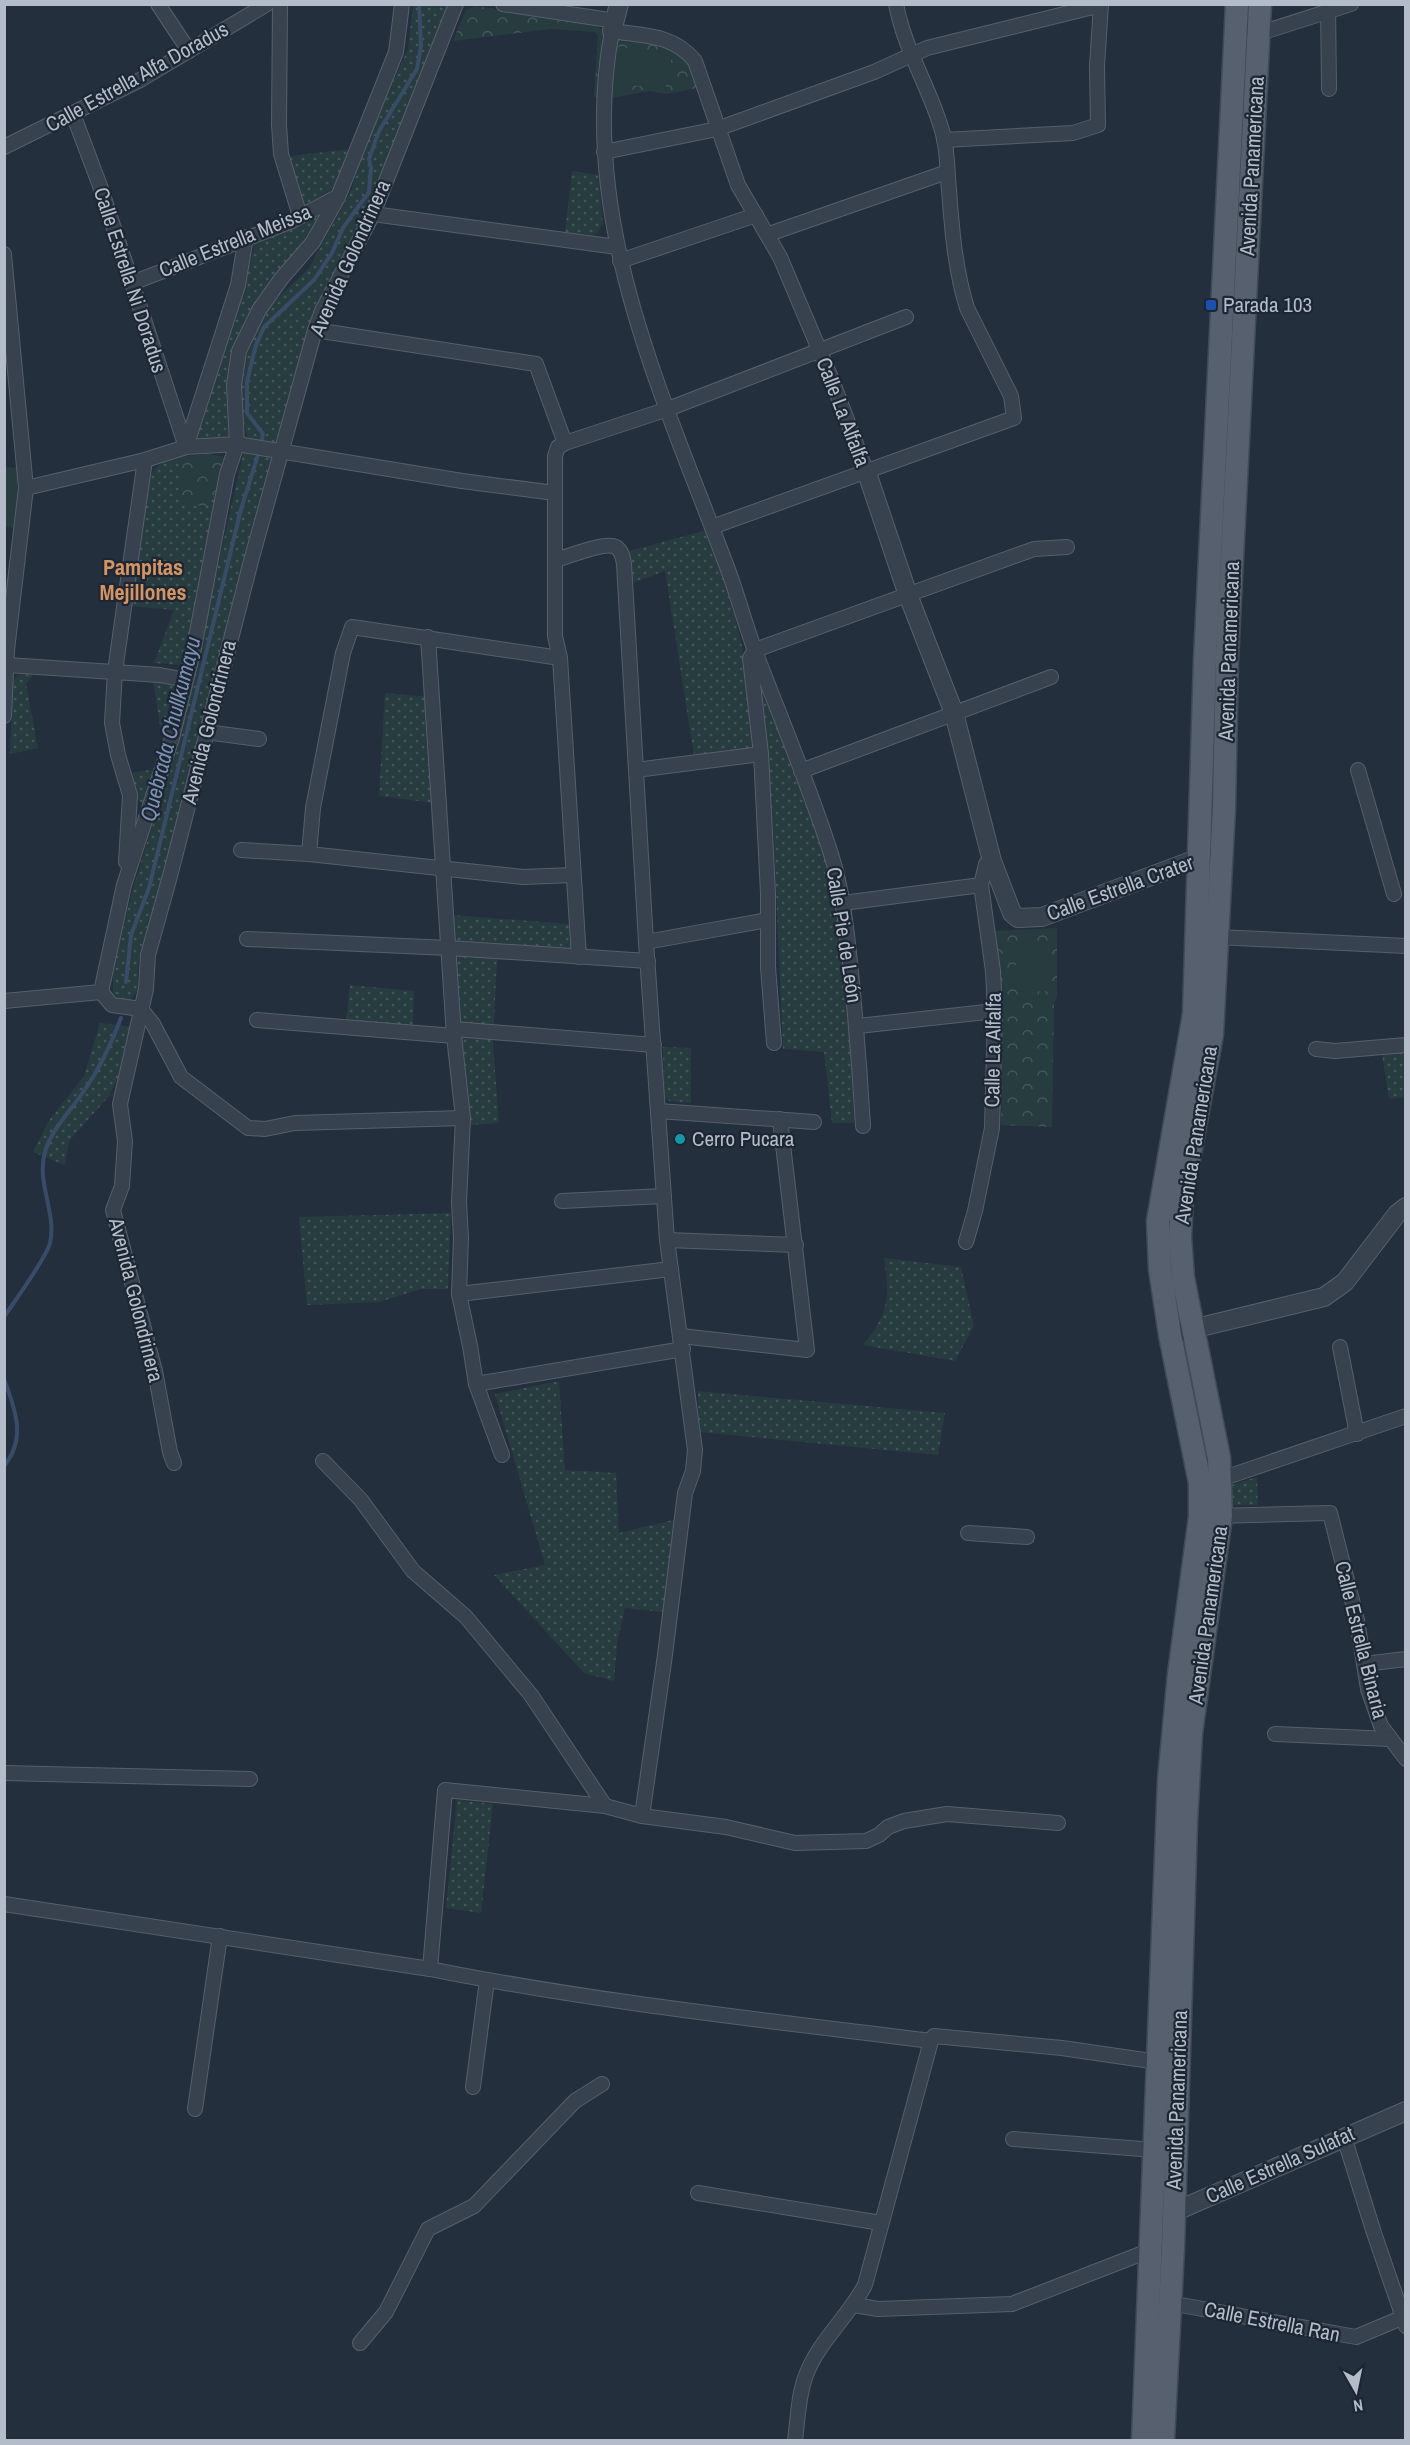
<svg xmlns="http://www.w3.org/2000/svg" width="1410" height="2445" font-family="'Archivo Narrow',sans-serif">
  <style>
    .grass { fill: url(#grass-dots) }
    .forest { fill: url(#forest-crowns) }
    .pitch { fill: #263c3f }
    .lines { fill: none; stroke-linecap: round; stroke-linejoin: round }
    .stream { stroke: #394c67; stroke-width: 4 }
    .minor-casing { stroke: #565f6c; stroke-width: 16 }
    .tertiary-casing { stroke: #565f6c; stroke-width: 20 }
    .primary-casing { stroke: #414a57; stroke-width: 25 }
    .minor { stroke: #38414e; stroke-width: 14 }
    .tertiary { stroke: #38414e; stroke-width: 18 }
    .primary { stroke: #56606e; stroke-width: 22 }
    .transit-dot { fill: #1a4fb4; stroke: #1d2633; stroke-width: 2 }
    .culture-dot { fill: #0f9aa8; stroke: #1d2633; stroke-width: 2 }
    .labels { text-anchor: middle; stroke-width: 4.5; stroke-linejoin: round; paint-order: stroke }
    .street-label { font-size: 21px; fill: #b4bcc9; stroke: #1d2633 }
    .poi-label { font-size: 21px; fill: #b4bcc9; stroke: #1d2633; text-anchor: start }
    .neighbourhood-label { font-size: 22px; font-weight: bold; fill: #d59563; stroke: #1d2633 }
    .water-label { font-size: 22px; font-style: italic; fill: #7c92b1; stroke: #1d2633 }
  </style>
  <defs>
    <pattern id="grass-dots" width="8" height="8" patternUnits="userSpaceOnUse" patternTransform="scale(1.5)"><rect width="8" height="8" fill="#263c3f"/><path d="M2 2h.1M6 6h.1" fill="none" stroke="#435659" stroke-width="1.8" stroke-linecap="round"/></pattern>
    <pattern id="forest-crowns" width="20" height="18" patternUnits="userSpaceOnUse" patternTransform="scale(1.5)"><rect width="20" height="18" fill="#263c3f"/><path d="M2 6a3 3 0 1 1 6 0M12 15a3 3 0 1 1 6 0" fill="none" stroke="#435659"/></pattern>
  </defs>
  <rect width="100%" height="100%" fill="#242f3e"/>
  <g class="grass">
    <path d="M413 5H449L366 215 316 310 158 902 138 962V990L130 1001 121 1000 113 993V969L132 892 180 735 247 436 240 408 243 364 257 330 271 305 309 268 352 189 363 148 408 49Z"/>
    <path d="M350 149C336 183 338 192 303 210L290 156Z"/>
    <path d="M572 171 598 175 603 224 595 235 565 232Z"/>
    <path d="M322 212 304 245 269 283 253 306 235 347 229 439H195L238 311 256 239Z"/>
    <path d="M209 454 224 457 214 522 185 663 181 665 154 663 174 610 130 606 149 477C163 454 184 457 209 454Z"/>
    <path d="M707 530 733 610 742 646 753 746 748 749 694 755 665 571 632 583 629 551Z"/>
    <path d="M756 666 790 755 826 862 836 916 851 1037 854 1123H832L824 1052 783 1049 774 842Z"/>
    <path d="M24 674 33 675 26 684 38 748 10 754 13 682 17 675Z"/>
    <path d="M153 680 178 685 161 732Z"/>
    <path d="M385 693 429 697 434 803 379 796Z"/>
    <path d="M156 769 146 799 142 803 137 799 131 773Z"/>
    <path d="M452 915 569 924 572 950 453 941Z"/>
    <path d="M454 954 497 958 493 1043 499 1123 470 1125Z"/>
    <path d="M350 985 414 991 413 1026 346 1020Z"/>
    <path d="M100 1023 129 1026 126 1062 109 1096 69 1141 65 1165 33 1152 50 1119 84 1076Z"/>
    <path d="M663 1047 691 1048V1103L670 1101 664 1098Z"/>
    <path d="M1405 1052V1097L1389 1099 1382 1054Z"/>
    <path d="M451 1213 448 1289H421L379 1302 307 1305 299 1217Z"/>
    <path d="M884 1258 961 1267 974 1326 955 1361 863 1345C889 1313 890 1298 884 1258Z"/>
    <path d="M559 1381 565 1470 616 1473 619 1533 677 1519 663 1612 625 1608 617 1644 614 1681 584 1673 494 1575 545 1565 495 1394Z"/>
    <path d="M698 1391 945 1413 938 1455 699 1432Z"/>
    <path d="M1257 1477 1258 1505H1230L1231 1485Z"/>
    <path d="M457 1800 493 1804 481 1913 446 1908Z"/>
  </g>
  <g class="forest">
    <path d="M475 6 591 23 601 29 603 36 600 98 594 97 598 35 595 32 551 29 453 41 466 10Z"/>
    <path d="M620 38 674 47 687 57 698 88 667 94 650 91 611 98 610 72 615 42Z"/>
    <path d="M209 454 224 457 218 492 207 506 179 505 181 458Z"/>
    <path d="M1057 928V996L1054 1003 1052 1127 1001 1125 1003 996 994 931Z"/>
  </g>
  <g class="pitch">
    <path d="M618 47 672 55 665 90 613 82Z"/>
    <path d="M5 467 18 468 16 528 5 527Z"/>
    <path d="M1050 943 1052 991 1017 992 1015 944Z"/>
  </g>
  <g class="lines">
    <g class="stream">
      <path d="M261 444 263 434 247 413V382L255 348 264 327 314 280 332 253 343 228 369 192 371 168 369 159 379 131 417 69 421 46 419 4"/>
      <path d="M126 982 131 935 149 888 241 509 259 452"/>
      <path d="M4 1317C14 1302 47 1257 50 1243 57 1213 36 1183 45 1152 52 1128 70 1112 84 1091 100 1068 111 1045 121 1018"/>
      <path d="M4 1379C15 1409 27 1438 4 1466"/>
    </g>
    <g class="minor-casing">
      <g id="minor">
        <path d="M158 4 189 51"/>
        <path d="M280 4 279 125 281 154 300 216"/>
        <path d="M503 4 616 21"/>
        <path d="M1328 4 1329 89"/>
        <path d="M1252 30H1270L1351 4"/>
        <path d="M73 114 100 186 186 447"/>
        <path d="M944 140 1073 133 1098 125 1097 66 1101 4"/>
        <path d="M4 147 140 80 267 4"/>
        <path d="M604 152 717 129 874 72 927 48 1101 5"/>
        <path d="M373 214 617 247"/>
        <path d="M769 234 947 172"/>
        <path d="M4 254 26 488 7 650 4 716"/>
        <path d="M620 261 756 215"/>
        <path d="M132 283 292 221 337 197"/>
        <path d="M315 330 536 364 565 443"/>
        <path d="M186 447 238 285 246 237"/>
        <path d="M26 488 145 460 186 447 237 444 462 481 555 493"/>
        <path d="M712 527 1014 418 1011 396 967 308C955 269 952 230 949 190 947 172 948 152 943 134 931 89 905 52 896 4"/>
        <path d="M555 560C568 557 605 541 616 547 622 551 623 558 624 564L646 942 667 1240 695 1450 693 1471 685 1493 665 1655 642 1816"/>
        <path d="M428 637 454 1036 463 1118 459 1202 461 1238 459 1294 470 1346 476 1384 502 1455"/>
        <path d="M7 665 160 675 186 680"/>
        <path d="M206 732 259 739"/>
        <path d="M636 770 761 754"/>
        <path d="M1358 770 1394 894"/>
        <path d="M801 771 1051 677"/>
        <path d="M241 850 309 854 523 877 573 875"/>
        <path d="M309 854 313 808 343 653 352 627 560 658"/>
        <path d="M126 862 130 795 118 755 112 723 115 671 145 460"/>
        <path d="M843 903 981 885"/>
        <path d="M1217 937 1406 946"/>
        <path d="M247 939 449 948 648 961"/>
        <path d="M646 942 768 920"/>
        <path d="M579 957 560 658 555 636V456L558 447 565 443 668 409 906 317"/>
        <path d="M101 992 124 885 172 738 194 648 227 474 237 444 234 385 239 351 259 310 281 279 313 242 338 197 396 52 402 4"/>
        <path d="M101 992 112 1005 141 1009 153 1024 181 1077 248 1128 265 1129 295 1123 463 1118"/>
        <path d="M4 1001 101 992"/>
        <path d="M257 1020 454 1036"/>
        <path d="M858 1026 995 1011"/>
        <path d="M454 1029 654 1045"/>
        <path d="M774 1043 768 967V893L761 754 750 658 755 650 1034 549 1067 547"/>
        <path d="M1316 1049 1335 1051 1406 1045"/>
        <path d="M658 1111 814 1122"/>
        <path d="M863 1126C860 1074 856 1023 851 972 847 933 843 892 831 854 809 785 781 719 755 651 744 621 736 589 724 559 661 391 577 215 612 31 644 36 673 34 695 61L738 185 780 257 832 380 867 473"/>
        <path d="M562 1201 664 1196"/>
        <path d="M667 1240 796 1245"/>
        <path d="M966 1242 975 1211 992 1128 995 1011 993 971 981 885 986 864 992 861"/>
        <path d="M459 1294 671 1269"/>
        <path d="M681 1336 807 1350 780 1119"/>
        <path d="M1340 1347 1357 1434"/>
        <path d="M476 1384 683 1349"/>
        <path d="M323 1461 361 1500 413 1571 466 1617 531 1695 605 1806 642 1816 726 1827 795 1843 866 1841 879 1835 888 1827 904 1821 947 1814 1058 1823"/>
        <path d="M174 1463 170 1452 155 1371 113 1210 122 1186 125 1141 120 1104 146 989 148 955 170 876 251 561 315 330 322 311 373 214 456 4"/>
        <path d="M1215 1481 1406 1416"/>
        <path d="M1214 1516 1330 1513 1357 1620 1368 1689 1381 1726 1406 1759"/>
        <path d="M968 1533 1027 1537"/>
        <path d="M1364 1664 1406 1659"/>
        <path d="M1275 1734 1390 1739"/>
        <path d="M4 1773 250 1779"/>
        <path d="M4 1904 430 1969C595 2002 764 2020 931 2041L865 2285C848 2317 819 2341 806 2375 798 2396 798 2419 795 2440"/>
        <path d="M430 1969 445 1790 605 1806"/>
        <path d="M934 2036 1062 2048 1158 2062"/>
        <path d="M473 2087 487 1980"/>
        <path d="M195 2109 220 1936"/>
        <path d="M1344 2137 1374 2233 1406 2326"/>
        <path d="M1013 2139 1155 2150"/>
        <path d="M698 2193 881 2223"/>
        <path d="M1170 2303 1356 2337 1406 2316"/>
        <path d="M854 2305 878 2309 1012 2304 1156 2248"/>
        <path d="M360 2343 386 2312 428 2229 474 2206 575 2101 602 2084"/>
      </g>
    </g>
    <g class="tertiary-casing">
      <g id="tertiary">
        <path d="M612 31 619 4"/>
        <path d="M867 473 908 595 954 713 992 861 1012 913 1018 918 1042 917 1199 858H1211"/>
        <path d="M1180 1332 1324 1297 1345 1282 1397 1214 1406 1207"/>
        <path d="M1164 2212H1174L1406 2111"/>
      </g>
    </g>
    <g class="primary-casing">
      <g id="primary">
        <path d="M1143 2440 1169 1780 1179 1674 1200 1517V1483L1170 1335 1160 1269 1158 1221 1194 1014 1205 660 1237 4"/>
        <path d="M1163 2440 1173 2248 1186 1821 1191 1733 1221 1516 1219 1458 1183 1278 1180 1237 1182 1197 1212 1034 1224 808 1227 657 1260 4"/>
      </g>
    </g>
    <use href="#minor" class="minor"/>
    <use href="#tertiary" class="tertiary"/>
    <use href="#primary" class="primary"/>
  </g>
  <rect class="transit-dot" x="1205" y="299" width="12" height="12" rx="3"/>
  <circle class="culture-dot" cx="680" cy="1139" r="6"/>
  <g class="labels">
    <g class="street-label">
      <text transform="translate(137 77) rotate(-29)" y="7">Calle Estrella Alfa Doradus</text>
      <text transform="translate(1252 166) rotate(-87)" y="7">Avenida Panamericana</text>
      <text transform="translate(235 241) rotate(-22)" y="7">Calle Estrella Meissa</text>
      <text transform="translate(350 258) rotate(-66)" y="7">Avenida Golondrinera</text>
      <text transform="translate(130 280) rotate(72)" y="7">Calle Estrella Ni Doradus</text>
      <text transform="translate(843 412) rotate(69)" y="7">Calle La Alfalfa</text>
      <text transform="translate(1229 651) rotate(-88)" y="7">Avenida Panamericana</text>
      <text transform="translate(209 722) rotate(-76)" y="7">Avenida Golondrinera</text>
      <text transform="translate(1120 888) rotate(-20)" y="7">Calle Estrella Crater</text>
      <text transform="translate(844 935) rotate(81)" y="7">Calle Pie de León</text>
      <text transform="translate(993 1050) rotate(-89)" y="7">Calle La Alfalfa</text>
      <text transform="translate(1196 1135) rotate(-81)" y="7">Avenida Panamericana</text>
      <text transform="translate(136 1300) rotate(76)" y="7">Avenida Golondrinera</text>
      <text transform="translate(1208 1615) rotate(-82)" y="7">Avenida Panamericana</text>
      <text transform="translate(1361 1640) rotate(76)" y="7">Calle Estrella Binaria</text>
      <text transform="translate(1177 2100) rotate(-88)" y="7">Avenida Panamericana</text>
      <text transform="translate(1280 2165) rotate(-24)" y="7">Calle Estrella Sulafat</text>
      <text transform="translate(1272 2322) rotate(11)" y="7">Calle Estrella Ran</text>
    </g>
    <g class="poi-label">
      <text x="1223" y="312">Parada 103</text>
      <text x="692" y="1146">Cerro Pucara</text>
    </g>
    <g class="neighbourhood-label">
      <text x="143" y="575">Pampitas<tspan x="143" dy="25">Mejillones</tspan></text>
    </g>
    <g class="water-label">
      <text transform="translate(170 729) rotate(-76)" y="8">Quebrada Chullkumayu</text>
    </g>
  </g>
  <rect width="1410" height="2445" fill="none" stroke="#b4bcc9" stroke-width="12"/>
  <g transform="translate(1356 2391) rotate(171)" stroke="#1d2633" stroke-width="4.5" paint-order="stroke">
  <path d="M0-4.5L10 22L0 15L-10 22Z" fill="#b4bcc9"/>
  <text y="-9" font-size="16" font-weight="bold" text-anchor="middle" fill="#b4bcc9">N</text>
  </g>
</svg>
